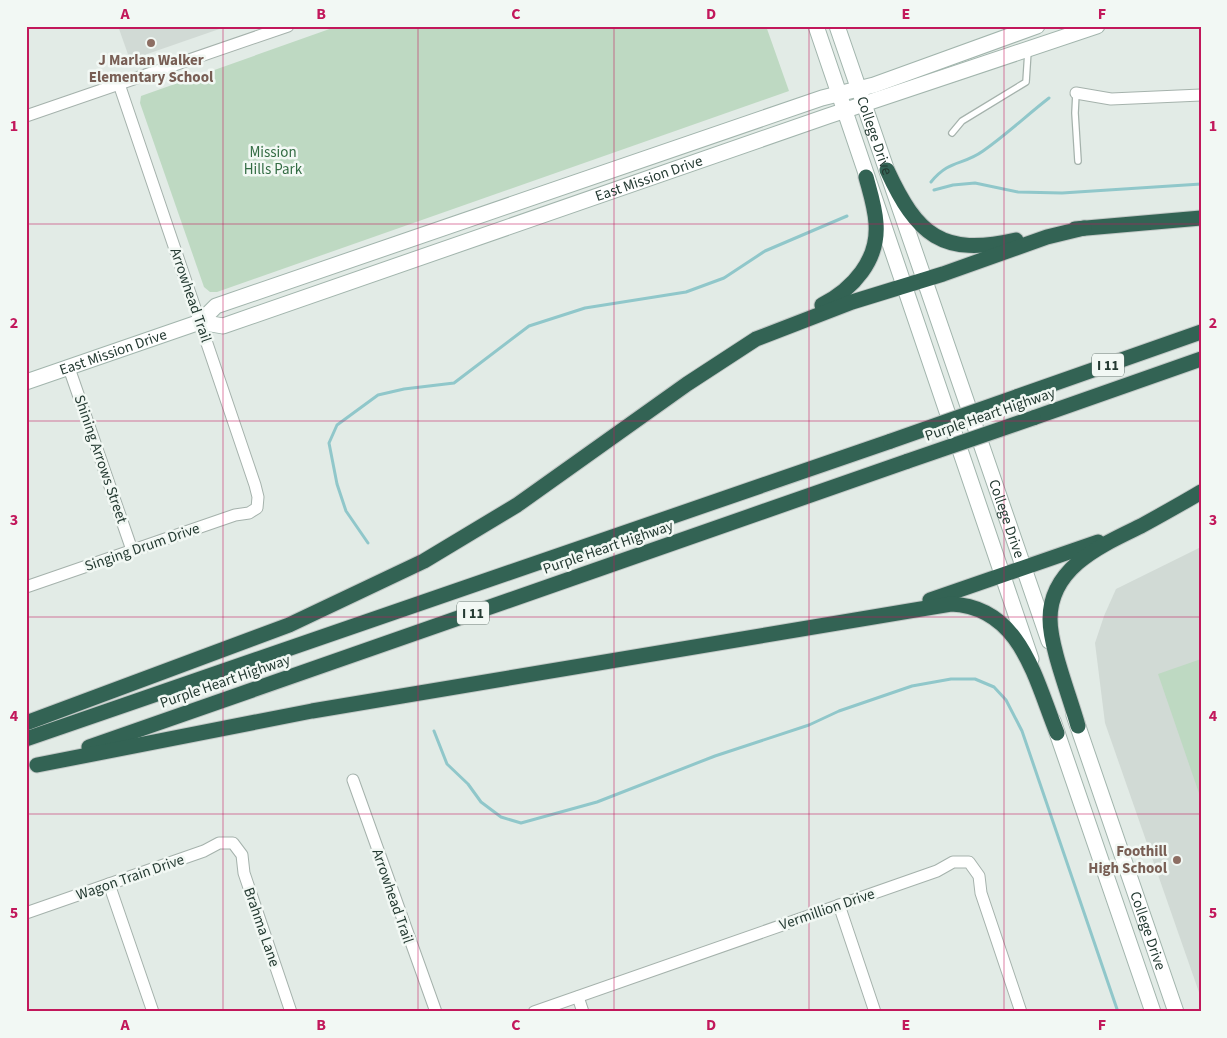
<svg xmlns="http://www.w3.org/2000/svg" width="1227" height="1038" font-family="'Source Sans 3',sans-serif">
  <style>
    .built { fill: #d1dad5 }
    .green { fill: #bed9c2 }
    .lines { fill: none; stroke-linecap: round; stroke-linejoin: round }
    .stream { stroke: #90c7ca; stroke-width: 3 }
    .lane-casing { stroke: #a5b2ac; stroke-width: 8 }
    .street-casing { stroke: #a5b2ac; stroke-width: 13 }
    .secondary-casing { stroke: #a2b5ad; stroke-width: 17 }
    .highway-casing { stroke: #c2c8c6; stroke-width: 17 }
    .lane { stroke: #fff; stroke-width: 5.5 }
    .street { stroke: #fff; stroke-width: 11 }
    .secondary { stroke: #fff; stroke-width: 15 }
    .highway { stroke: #336354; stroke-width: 15 }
    .highway-bridge-casing { stroke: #c2c8c6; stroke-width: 17; stroke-linecap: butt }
    .highway-bridge { stroke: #336354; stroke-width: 15 }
    .grid { fill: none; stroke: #c2185b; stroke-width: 1; stroke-opacity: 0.55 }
    .education-dot { fill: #8d6e63; stroke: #f2f8f4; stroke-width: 2 }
    .labels { text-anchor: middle; stroke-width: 5; stroke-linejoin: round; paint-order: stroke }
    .shield { fill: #f2f8f4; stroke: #62736c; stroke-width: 1 }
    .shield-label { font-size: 14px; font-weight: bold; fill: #243a32 }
    .education-label { font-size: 15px; font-weight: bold; fill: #785e54; stroke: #f2f8f4 }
    .street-label { font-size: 15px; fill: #243a32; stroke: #f2f8f4 }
    .park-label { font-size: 15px; fill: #336c43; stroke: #f2f8f4 }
    .neatline { fill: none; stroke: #c2185b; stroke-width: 2 }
    .grid-label { font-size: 16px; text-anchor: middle; font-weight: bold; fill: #c2185b }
  </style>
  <rect width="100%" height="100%" fill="#e2ebe6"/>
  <g class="built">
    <path d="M118 26H228L130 60Z"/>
    <path d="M1201 547V998L1105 723 1095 643 1104 616 1116 589Z"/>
  </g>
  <g class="green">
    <path d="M338 26H766L789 91 217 292H210L204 287 140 103 141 96Z"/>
    <path d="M1201 659V799L1158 674Z"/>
  </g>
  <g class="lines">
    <g class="stream">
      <path d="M931 182C950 159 962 166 983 151 1006 135 1027 115 1049 98"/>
      <path d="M934 190 953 185 975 183 1018 192 1062 193 1201 184"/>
      <path d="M368 543 346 511 337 484 329 443 337 425 378 395 404 389 454 383 529 326 585 308 686 292 724 278 765 251 847 216"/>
      <path d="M434 731 447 764 468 784 481 802 501 817 521 823 597 802 715 756 809 725 839 711 912 686 951 679H975L994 687 1006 700 1022 731 1118 1012"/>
    </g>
    <g class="lane-casing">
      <g id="lane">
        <path d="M1076 93 1075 113 1078 161"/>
        <path d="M952 133 962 121 1026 82 1028 51"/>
      </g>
    </g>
    <g class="street-casing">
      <g id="street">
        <path d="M1076 93 1111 99 1201 95"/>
        <path d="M26 116 288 26"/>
        <path d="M69 368 132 550"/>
        <path d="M26 587 235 515 249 513 257 508 258 497 255 485 119 84"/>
        <path d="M353 780 436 1012"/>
        <path d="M109 884 153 1012"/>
        <path d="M839 905 875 1012"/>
        <path d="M26 913 204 851 219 843H233L242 855 244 873 291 1012"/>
        <path d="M578 997 583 1012"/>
        <path d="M534 1012 937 871 953 862H969L979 876 981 893 1021 1012"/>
      </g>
    </g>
    <g class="secondary-casing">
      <g id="secondary">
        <path d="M816 26 1031 659"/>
        <path id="s1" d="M837 26 1049 641"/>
        <path id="s2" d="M200 322 223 326 828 116 1097 26"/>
        <path id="s3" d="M26 382 200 322 216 306 822 98 874 85 1037 26"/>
        <path id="s4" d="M1074 715 1176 1012"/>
        <path d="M1053 721 1153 1012"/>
      </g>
    </g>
    <g class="highway-casing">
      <g id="highway">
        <path d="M887 170C917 235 942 257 1016 240"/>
        <path d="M1075 229 1201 218"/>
        <path d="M822 305C853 289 879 260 876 223 875 207 870 192 866 177"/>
        <path d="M1016 397 1201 332"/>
        <path d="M1033 418 1201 359"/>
        <path d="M930 600 1098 542"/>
        <path d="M26 723 289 625 424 561 517 505 687 384 756 339 852 302 943 274 1047 237 1084 228"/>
        <path d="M1078 726C1070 697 1050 647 1050 619 1050 567 1102 545 1141 526 1161 515 1181 504 1201 492"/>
        <path d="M26 739 891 441"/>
        <path d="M89 747 908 461"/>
        <path d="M37 765 312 711 951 604C1021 607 1035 679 1057 733"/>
      </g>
    </g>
    <use href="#lane" class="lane"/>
    <use href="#street" class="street"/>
    <use href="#secondary" class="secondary"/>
    <use href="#highway" class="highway"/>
    <g class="highway-bridge-casing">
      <g id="highway-bridge">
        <path d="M891 441 1016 397"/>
        <path d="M908 461 1033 418"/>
      </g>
    </g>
    <use href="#highway-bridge" class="highway-bridge"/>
  </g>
  <path class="grid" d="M223 26V1012M418 26V1012M614 26V1012M809 26V1012M1004 26V1012M26 224H1201M26 421H1201M26 617H1201M26 814H1201"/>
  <g class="education-dot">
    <circle cx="151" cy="43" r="5"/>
    <circle cx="1177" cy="860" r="5"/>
  </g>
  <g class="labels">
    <g class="shield">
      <rect x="1092" y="353.5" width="32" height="23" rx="4"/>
      <rect x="457" y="601.5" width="32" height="23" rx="4"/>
    </g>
    <g class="shield-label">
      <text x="1108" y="370">I 11</text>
      <text x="473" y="618">I 11</text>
    </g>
    <g class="education-label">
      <text x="151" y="65">J Marlan Walker<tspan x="151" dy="17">Elementary School</tspan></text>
      <text x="1167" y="856" text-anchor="end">Foothill<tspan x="1167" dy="17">High School</tspan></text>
    </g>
    <g class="street-label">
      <text dy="5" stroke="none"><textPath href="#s1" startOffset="116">College Drive</textPath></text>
      <text dy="5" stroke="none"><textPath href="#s2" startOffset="474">East Mission Drive</textPath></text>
      <text transform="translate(191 295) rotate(71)" y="5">Arrowhead Trail</text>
      <text dy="5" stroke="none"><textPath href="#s3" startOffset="92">East Mission Drive</textPath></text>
      <text transform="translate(990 414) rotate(-19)" y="5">Purple Heart Highway</text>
      <text transform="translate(101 459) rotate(71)" y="5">Shining Arrows Street</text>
      <text dy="5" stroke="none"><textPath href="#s1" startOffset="521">College Drive</textPath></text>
      <text transform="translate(142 547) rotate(-19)" y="5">Singing Drum Drive</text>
      <text transform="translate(608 547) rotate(-19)" y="5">Purple Heart Highway</text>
      <text transform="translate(225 681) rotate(-19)" y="5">Purple Heart Highway</text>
      <text transform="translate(130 877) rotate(-19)" y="5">Wagon Train Drive</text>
      <text transform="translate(393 896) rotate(71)" y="5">Arrowhead Trail</text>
      <text transform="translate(827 909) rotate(-19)" y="5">Vermillion Drive</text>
      <text transform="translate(262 927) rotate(71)" y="5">Brahma Lane</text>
      <text dy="5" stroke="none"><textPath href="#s4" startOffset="228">College Drive</textPath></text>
    </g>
    <g class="park-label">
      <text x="273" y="157">Mission<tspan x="273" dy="17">Hills Park</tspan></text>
    </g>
  </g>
  <rect width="1227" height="1038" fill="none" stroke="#f2f8f4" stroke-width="55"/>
  <rect x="28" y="28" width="1172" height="982" class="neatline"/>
  <g class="grid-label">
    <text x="125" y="19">A</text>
    <text x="321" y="19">B</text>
    <text x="516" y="19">C</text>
    <text x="711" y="19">D</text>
    <text x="906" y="19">E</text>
    <text x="1102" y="19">F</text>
    <text x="14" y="131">1</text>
    <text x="1213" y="131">1</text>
    <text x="14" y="328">2</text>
    <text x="1213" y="328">2</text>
    <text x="14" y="525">3</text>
    <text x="1213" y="525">3</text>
    <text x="14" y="721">4</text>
    <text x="1213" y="721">4</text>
    <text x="14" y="918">5</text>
    <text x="1213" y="918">5</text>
    <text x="125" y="1030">A</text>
    <text x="321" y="1030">B</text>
    <text x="516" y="1030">C</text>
    <text x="711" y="1030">D</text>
    <text x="906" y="1030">E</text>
    <text x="1102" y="1030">F</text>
  </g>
</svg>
